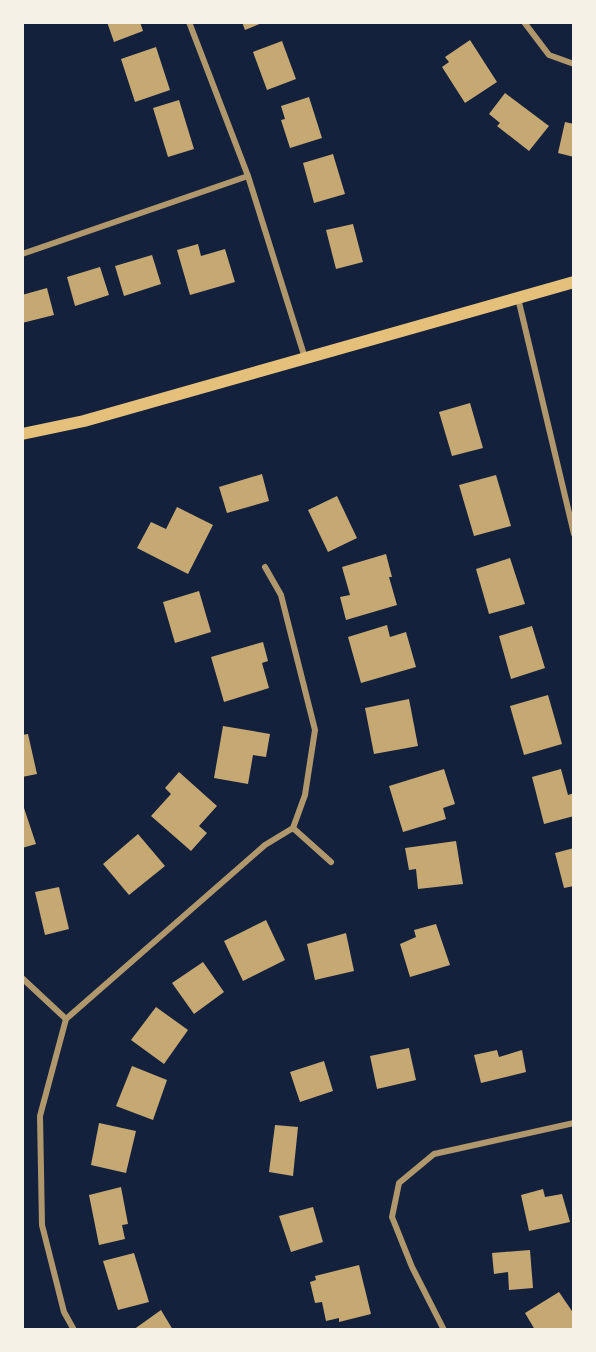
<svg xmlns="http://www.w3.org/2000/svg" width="596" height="1352" font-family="Helvetica,sans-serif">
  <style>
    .building { fill: #c6a872 }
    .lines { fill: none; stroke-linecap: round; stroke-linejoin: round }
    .minor { stroke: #b1986c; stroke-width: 6 }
    .secondary { stroke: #e5c07b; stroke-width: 12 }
  </style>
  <rect width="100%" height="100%" fill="#14213d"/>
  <g class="building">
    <path d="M107 22H140L143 31 114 42Z"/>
    <path d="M242 22H262V23L245 30Z"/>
    <path d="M470 40 497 82 465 103 442 67 449 62 445 57Z"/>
    <path d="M282 41 296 79 267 90 253 52Z"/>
    <path d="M156 47 170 90 135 102 121 59Z"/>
    <path d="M505 93 549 126 529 151 497 126 500 123 489 114Z"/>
    <path d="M309 97 322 138 290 148 281 120 285 119 281 106Z"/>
    <path d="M179 100 194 149 168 157 153 108Z"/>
    <path d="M565 122 574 124V157L558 153Z"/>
    <path d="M333 154 345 194 314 203 303 163Z"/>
    <path d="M353 224 363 262 336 269 326 230Z"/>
    <path d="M198 244 201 256 225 249 235 282 190 295 177 250Z"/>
    <path d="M152 255 161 284 124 296 115 266Z"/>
    <path d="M100 267 109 295 75 306 67 277Z"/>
    <path d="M47 288 54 315 22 323V295Z"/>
    <path d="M470 403 483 448 452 456 439 412Z"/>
    <path d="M262 474 269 501 227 513 219 487Z"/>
    <path d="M496 475 511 526 474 536 459 485Z"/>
    <path d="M337 496 357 538 328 552 308 510Z"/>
    <path d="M177 507 213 525 188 574 137 548 151 522 166 529Z"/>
    <path d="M386 554 392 577H389L397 605 346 620 340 597 350 595 342 567Z"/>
    <path d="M510 558 525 604 489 614 476 569Z"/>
    <path d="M199 591 211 632 175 643 163 602Z"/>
    <path d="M387 625 390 637 406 632 416 667 361 683 348 637Z"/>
    <path d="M532 626 545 668 511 679 499 636Z"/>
    <path d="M263 642 268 661 262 663 269 688 224 702 211 657Z"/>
    <path d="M548 695 562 744 524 755 510 706Z"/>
    <path d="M409 699 418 746 374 754 365 708Z"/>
    <path d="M223 726 270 734 266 757 253 755 248 784 214 778Z"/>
    <path d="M28 734 37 774 22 777V735Z"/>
    <path d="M444 769 455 804 443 808 446 819 403 832 389 786Z"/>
    <path d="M561 769 568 795 574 793V816L544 824 532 777Z"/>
    <path d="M179 772 217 806 199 826 207 833 191 851 151 816 171 794 165 788Z"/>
    <path d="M22 802 36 844 22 848Z"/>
    <path d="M138 834 165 866 129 895 103 864Z"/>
    <path d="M456 841 463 884 418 889 416 869 409 870 405 848Z"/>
    <path d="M574 848V886L564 888 555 853Z"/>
    <path d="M59 887 69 929 45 935 35 892Z"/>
    <path d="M266 920 285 960 243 981 224 941Z"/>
    <path d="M436 924 450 965 410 977 400 944 416 937 414 930Z"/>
    <path d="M346 933 354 971 315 980 307 944Z"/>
    <path d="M203 962 224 992 194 1014 172 983Z"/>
    <path d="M156 1007 188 1030 164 1064 131 1040Z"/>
    <path d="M409 1048 416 1080 377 1089 370 1056Z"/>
    <path d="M497 1050 499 1057 522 1050 526 1072 481 1083 474 1055Z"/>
    <path d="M324 1061 333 1091 300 1102 290 1072Z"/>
    <path d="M132 1066 167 1080 153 1120 116 1106Z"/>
    <path d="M99 1123 136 1131 126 1173 91 1165Z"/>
    <path d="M275 1125 298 1127 293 1176 269 1172Z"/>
    <path d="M121 1187 128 1224 122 1225 125 1239 99 1245 89 1195Z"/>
    <path d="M543 1189 545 1197 562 1194 570 1222 529 1231 521 1195Z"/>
    <path d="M313 1207 323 1242 291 1252 279 1216Z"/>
    <path d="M530 1250 533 1288 509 1290 508 1272 494 1274 492 1253Z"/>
    <path d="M134 1253 149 1302 118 1310 103 1261Z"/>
    <path d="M359 1265 371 1314 339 1322V1318L326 1321 322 1302 315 1303 310 1282 316 1280 315 1276Z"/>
    <path d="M559 1292 574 1314V1330H535L525 1313Z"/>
    <path d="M161 1310 173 1330H133Z"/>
  </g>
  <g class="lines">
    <g class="minor">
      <path d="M189 22 248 176 305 358"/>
      <path d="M524 22 549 55 574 64"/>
      <path d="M22 254 248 176"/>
      <path d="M518 298 574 534"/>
      <path d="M293 828 331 862"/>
      <path d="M22 978 66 1019"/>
      <path d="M74 1330 64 1312 42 1225 40 1116 66 1019 265 845 293 828 305 795 315 730 281 595 265 567"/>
      <path d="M444 1330 412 1267 392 1217 399 1183 434 1154 574 1123"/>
    </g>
    <path class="secondary" d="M22 434 84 421 574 282"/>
  </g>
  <rect width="596" height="1352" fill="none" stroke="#f6f1e7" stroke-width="48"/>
</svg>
